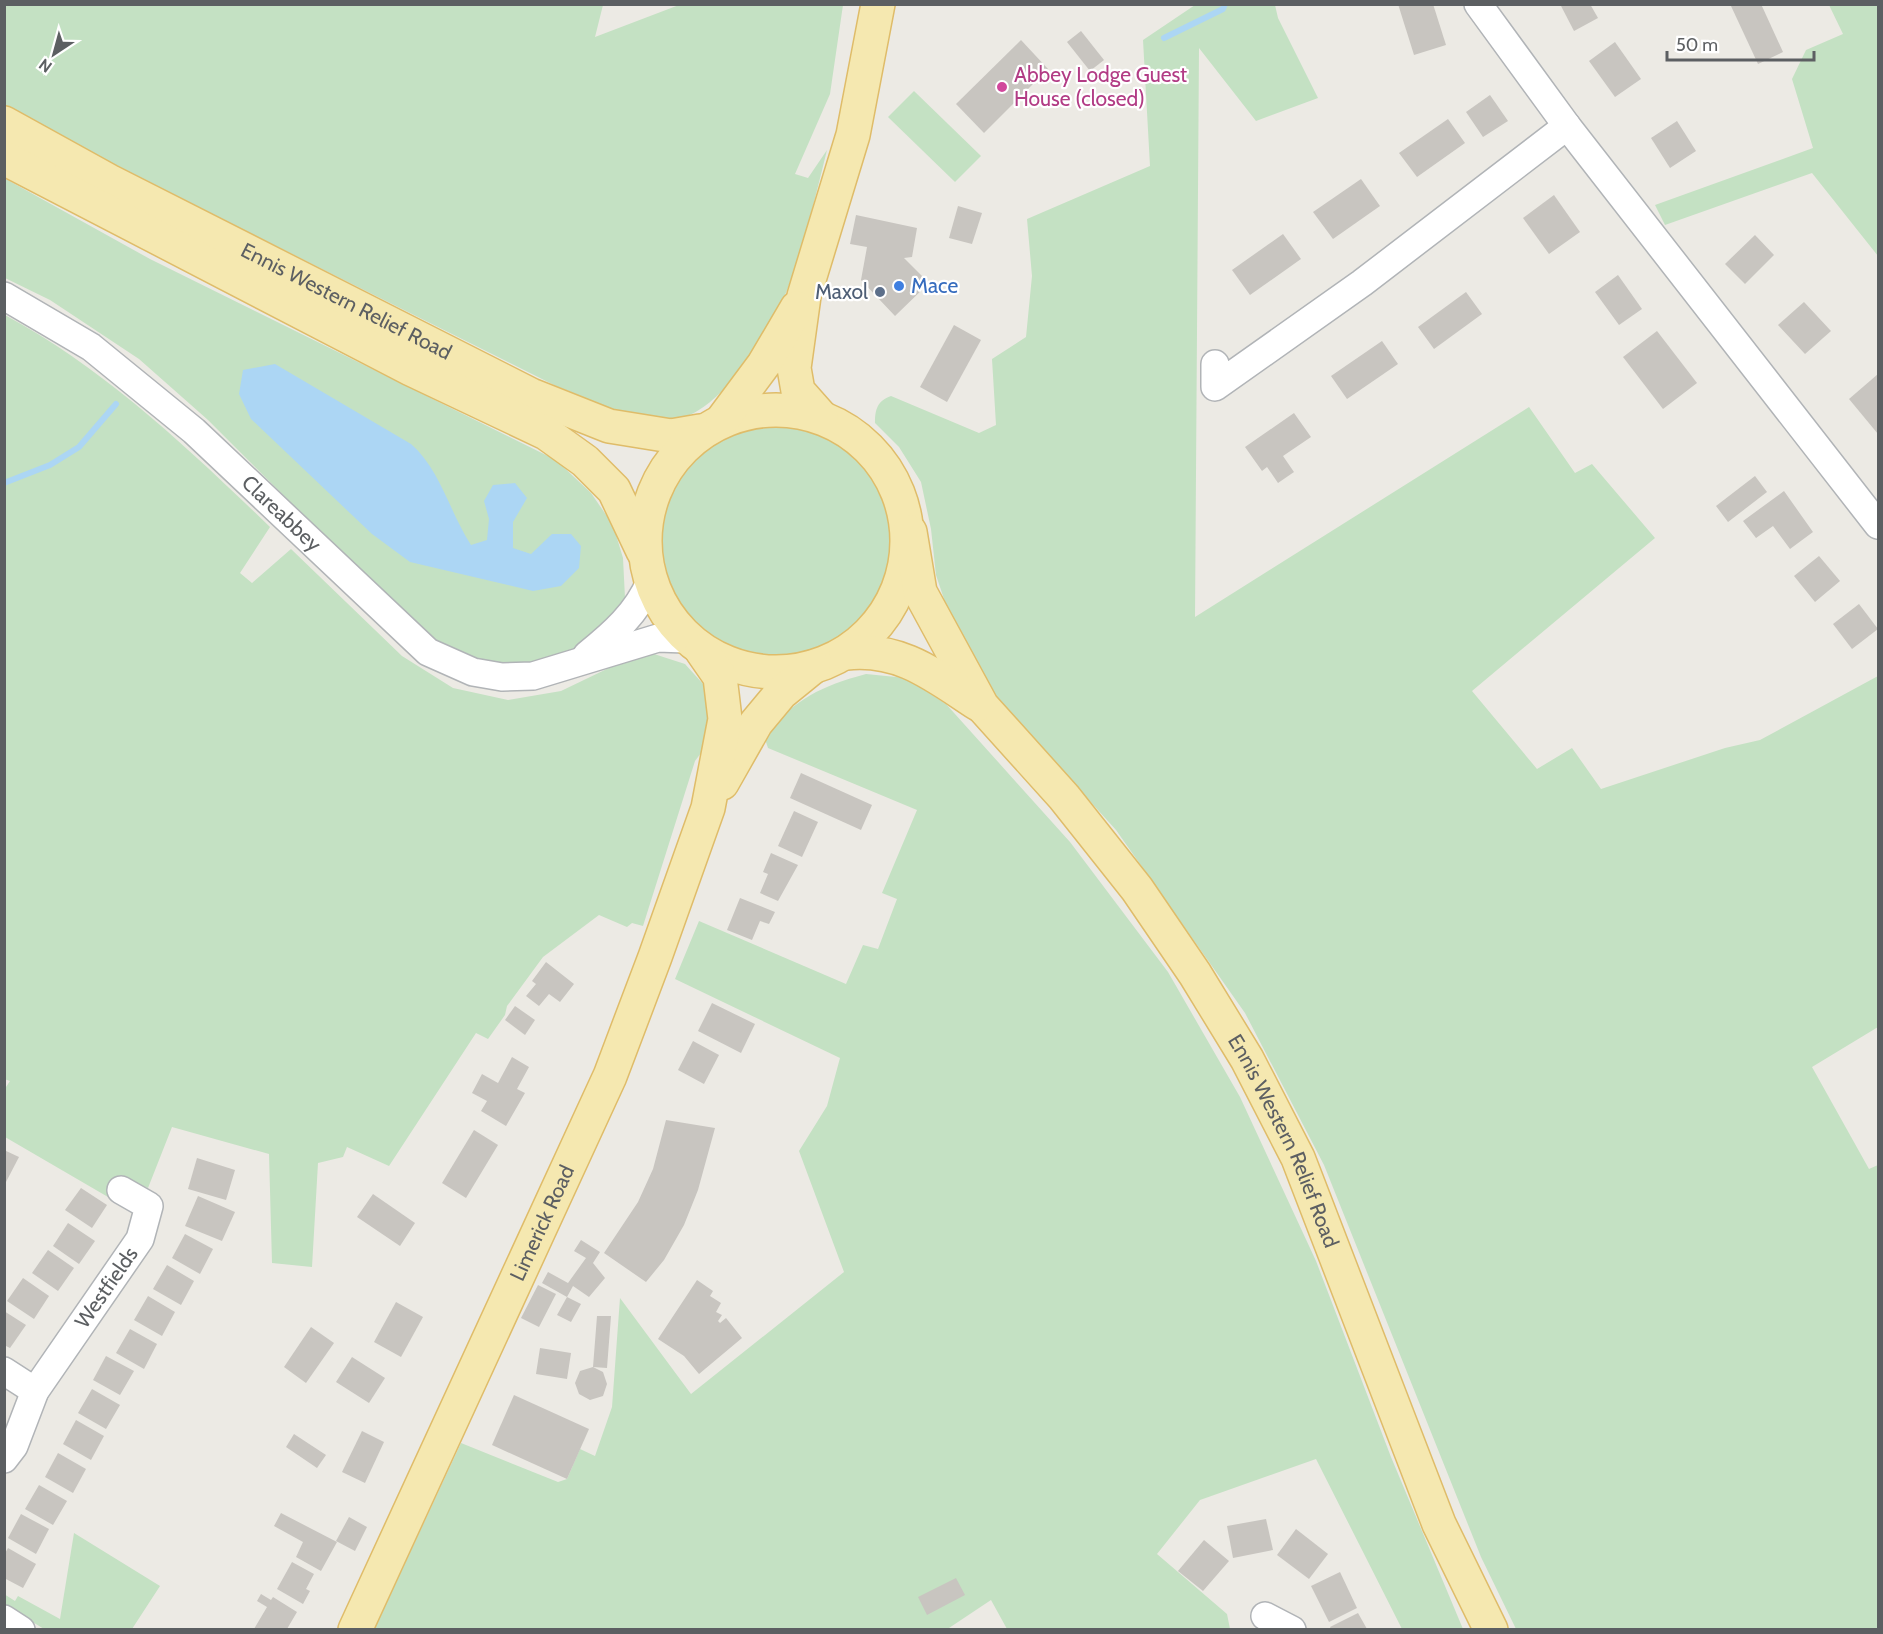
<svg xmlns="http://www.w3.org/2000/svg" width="1883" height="1634" font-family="Cabin,sans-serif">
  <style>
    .green { fill: #c4e1c3 }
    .water { fill: #acd6f4 }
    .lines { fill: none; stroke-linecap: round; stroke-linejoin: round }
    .stream { stroke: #acd6f4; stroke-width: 6 }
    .building { fill: #c8c5c0 }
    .minor-casing { stroke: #b1b4b7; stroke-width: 30 }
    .major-casing { stroke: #dfbc69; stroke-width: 36 }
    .minor { stroke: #fff; stroke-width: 27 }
    .major { stroke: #f5e8b0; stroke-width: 33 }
    .hotel-dot { fill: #d1479c; stroke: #fff; stroke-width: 2 }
    .shop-dot { fill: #3f7fe0; stroke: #fff; stroke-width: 2 }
    .service-dot { fill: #5c6f8a; stroke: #fff; stroke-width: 2 }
    .labels { text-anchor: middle; stroke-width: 4.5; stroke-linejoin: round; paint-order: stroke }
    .hotel-label { font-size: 21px; fill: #b23c85; stroke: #fff; text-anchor: start }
    .shop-label { font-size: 21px; fill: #366cbe; stroke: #fff; text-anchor: start }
    .service-label { font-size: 21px; fill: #4e5e75; stroke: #fff; text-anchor: end }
    .street-label { font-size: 21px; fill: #5c5f62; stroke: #fff }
  </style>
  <rect width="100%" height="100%" fill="#eceae4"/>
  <g class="green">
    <path d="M5 5H603L595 37 679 5H843L830 94 795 174 808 178 827 150C809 222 793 297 752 360 745 371 732 380 723 390 706 407 689 420 664 421 633 422 586 397 556 386L112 164 5 105Z"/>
    <path d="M1195 5H1275L1278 18 1318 98 1256 121 1199 48 1195 617 1529 407 1575 473 1592 464 1655 538 1472 691 1537 769 1572 748 1601 789 1725 748 1760 740 1878 676V1027L1812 1067 1869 1169 1878 1165V1629H1516L1481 1557 1324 1165 1245 1013 1116 830 1004 706 975 669 953 626 936 575 931 529 921 482 899 447 875 423C875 410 877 401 891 396L979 433 996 425 992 359 1026 337 1032 276 1027 219 1150 166 1143 40Z"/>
    <path d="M1829 5H1878V256L1812 173 1665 225 1655 205 1813 148 1792 79 1806 50 1843 34Z"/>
    <path d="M914 91 981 156 955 182 888 117Z"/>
    <path d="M4 178 150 259 556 460 591 493 613 525 623 558 625 598 604 627 575 650 537 663 501 664 463 657 428 636 403 615 208 420 139 359 50 300 5 278Z"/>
    <path d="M5 315C105 369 188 448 270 527L240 573 252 583 291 549 402 656 453 688 508 700 561 691 613 666 654 654 685 664 704 685 711 711 707 745 695 761 643 926 632 923 627 927 599 915 543 957 507 1006 505 1015 488 1039 476 1033 389 1166 347 1147 343 1157 318 1163 312 1267 272 1263 269 1154 172 1127 148 1188 123 1177 108 1197 5 1137 4 1090 10 1081 4 1079Z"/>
    <circle cx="777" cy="541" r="116"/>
    <path d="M866 674 906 678 946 704 1070 842 1168 972 1240 1097 1316 1261 1391 1457 1463 1629H1402L1316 1459 1200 1500 1157 1554 1227 1614 1230 1629H1007L991 1600 946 1630H374L461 1443 558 1482 567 1479 580 1449 595 1456 612 1407 620 1298 691 1394 844 1272 799 1151 827 1106 840 1058 675 979 699 921 846 984 863 945 878 949 897 899 882 893 917 810 768 748 763 733C800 698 818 687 866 674Z"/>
    <path d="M74 1533 160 1586 132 1629H44L5 1605 4 1594 15 1601 18 1596 60 1619Z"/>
  </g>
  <path class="water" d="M275 364 411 444C440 469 450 513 471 545L487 540 489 519 484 501 493 485 515 483 527 498 513 522V548L531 554 552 534H571L581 546 579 568 561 586 533 591 410 562 372 534 251 419 239 394 243 370Z"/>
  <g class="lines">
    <g class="stream">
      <path d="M1164 38 1223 9 1225 4"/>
      <path d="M4 483 50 465 79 447 116 404"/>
    </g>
  </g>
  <g class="building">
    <path d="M1398 4H1433L1446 45 1414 55Z"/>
    <path d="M1560 4H1590L1598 18 1574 31Z"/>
    <path d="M1734 4H1761L1783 52 1758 64 1731 6Z"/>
    <path d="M1081 31 1104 60 1090 71 1067 42Z"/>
    <path d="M1021 40 1048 69 984 133 956 104Z"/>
    <path d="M1615 42 1641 79 1615 97 1589 61Z"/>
    <path d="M1490 95 1508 121 1483 137 1466 112Z"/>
    <path d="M1448 119 1465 143 1417 177 1399 153Z"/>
    <path d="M1677 121 1696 151 1670 168 1651 138Z"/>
    <path d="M1361 179 1380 206 1333 239 1313 212Z"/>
    <path d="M1554 195 1580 232 1549 254 1523 218Z"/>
    <path d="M958 206 982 213 972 244 949 238Z"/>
    <path d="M856 215 917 228 912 257 904 258 929 283 895 316 861 280 867 247 850 244Z"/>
    <path d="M1283 234 1301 259 1250 295 1232 270Z"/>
    <path d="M1755 235 1774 255 1745 284 1725 264Z"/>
    <path d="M1618 275 1642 309 1619 325 1595 292Z"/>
    <path d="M1466 292 1482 314 1434 349 1418 327Z"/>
    <path d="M1804 302 1831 331 1805 354 1778 325Z"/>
    <path d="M954 325 981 340 947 402 920 387Z"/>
    <path d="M1657 331 1697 383 1663 409 1623 357Z"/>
    <path d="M1382 341 1398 364 1347 399 1331 376Z"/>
    <path d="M1878 374V434L1849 399Z"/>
    <path d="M1294 413 1311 437 1283 456 1294 472 1278 483 1267 467 1262 471 1245 447Z"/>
    <path d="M1755 476 1767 492 1728 522 1716 506Z"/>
    <path d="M1784 491 1813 532 1790 549 1773 526 1756 538 1743 521Z"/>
    <path d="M1819 556 1840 581 1815 602 1794 576Z"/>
    <path d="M1859 604 1878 629 1852 649 1833 624Z"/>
    <path d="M801 773 872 805 861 830 790 798Z"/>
    <path d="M794 811 818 822 802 857 778 846Z"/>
    <path d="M771 853 798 865 778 901 760 893 768 874 763 872Z"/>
    <path d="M740 898 775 912 769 924 760 921 752 940 727 930Z"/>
    <path d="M546 962 574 984 560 1002 549 994 539 1006 526 996 536 984 532 981Z"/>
    <path d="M712 1003 755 1024 741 1053 698 1031Z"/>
    <path d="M515 1006 535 1020 525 1035 505 1020Z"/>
    <path d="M693 1041 719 1055 704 1084 678 1070Z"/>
    <path d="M512 1057 529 1067 517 1089 525 1093 506 1126 481 1111 487 1101 472 1093 482 1074 498 1083Z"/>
    <path d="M666 1120 715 1128 698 1190 684 1225 664 1260 646 1282 604 1253 638 1202 653 1169Z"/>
    <path d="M474 1130 498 1145 466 1198 442 1183Z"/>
    <path d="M4 1150 19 1157 6 1182 4 1181Z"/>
    <path d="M197 1158 235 1170 226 1200 188 1189Z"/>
    <path d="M81 1188 107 1205 92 1228 65 1210Z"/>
    <path d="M373 1194 415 1223 400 1246 357 1217Z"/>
    <path d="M198 1196 235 1212 222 1241 185 1226Z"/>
    <path d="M68 1223 95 1241 79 1264 53 1246Z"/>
    <path d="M185 1234 213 1249 200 1274 172 1258Z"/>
    <path d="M581 1240 600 1252 593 1263 605 1278 589 1297 573 1286 567 1297 542 1283 548 1272 568 1283 586 1258 574 1251Z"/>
    <path d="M48 1250 74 1268 58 1291 32 1273Z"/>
    <path d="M167 1265 194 1281 181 1305 153 1289Z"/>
    <path d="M23 1278 49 1296 34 1319 7 1301Z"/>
    <path d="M697 1280 713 1291 710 1296 721 1303 716 1312 722 1315 718 1321 720 1323 726 1318 742 1338 699 1374 684 1356 658 1339Z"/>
    <path d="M538 1285 556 1294 539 1327 521 1318Z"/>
    <path d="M148 1296 175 1312 162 1336 134 1320Z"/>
    <path d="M567 1297 581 1304 571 1322 557 1315Z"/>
    <path d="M396 1302 423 1317 401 1357 374 1342Z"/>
    <path d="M4 1311 26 1325 10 1348 4 1345Z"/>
    <path d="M597 1316H611L607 1368 593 1367 603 1372 607 1384 603 1396 590 1400 579 1394 575 1383 580 1371 593 1367Z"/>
    <path d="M311 1327 334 1343 306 1383 284 1367Z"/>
    <path d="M130 1329 157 1344 144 1369 116 1353Z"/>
    <path d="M540 1348 571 1353 567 1379 536 1374Z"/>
    <path d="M106 1356 134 1371 120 1395 93 1380Z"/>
    <path d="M352 1357 385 1378 369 1403 336 1382Z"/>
    <path d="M92 1389 120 1405 106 1429 78 1413Z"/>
    <path d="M514 1395 589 1429 567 1479 492 1445Z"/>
    <path d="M76 1420 104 1436 91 1460 63 1444Z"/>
    <path d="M362 1431 384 1442 365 1483 342 1472Z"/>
    <path d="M294 1434 326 1455 317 1468 286 1447Z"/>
    <path d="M58 1453 86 1469 73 1493 45 1477Z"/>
    <path d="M39 1485 67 1501 53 1525 25 1509Z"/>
    <path d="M281 1513 337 1542 321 1571 296 1557 303 1542 274 1526Z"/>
    <path d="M21 1514 49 1529 36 1554 8 1538Z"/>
    <path d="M349 1517 367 1527 355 1551 336 1541Z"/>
    <path d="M1266 1519 1273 1550 1233 1558 1227 1526Z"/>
    <path d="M1296 1529 1328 1554 1309 1579 1277 1555Z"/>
    <path d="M1204 1540 1229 1561 1203 1591 1178 1571Z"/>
    <path d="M8 1548 36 1564 23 1588 4 1578V1555Z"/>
    <path d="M292 1562 314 1574 306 1589 310 1591 303 1604 277 1589Z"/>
    <path d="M1340 1572 1357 1608 1329 1622 1311 1586Z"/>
    <path d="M956 1578 965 1595 927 1615 918 1597Z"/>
    <path d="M261 1594 271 1600 273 1597 297 1612 287 1629H254L267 1607 257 1601Z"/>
    <path d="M1358 1613 1367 1629H1331L1330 1627Z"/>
  </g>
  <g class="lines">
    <g class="minor-casing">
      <g id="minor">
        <path d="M1478 4 1567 126 1878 525"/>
        <path id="s1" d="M4 296 91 347 194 431 428 652 473 672 502 677 533 676 658 638 685 639"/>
        <path d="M1215 364V387L1362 283 1567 126"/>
        <path d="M587 655C613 634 637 613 650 582"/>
        <path d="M4 1371 35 1391"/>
        <path id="s2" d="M4 1459 14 1446 35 1391 140 1239 149 1206 121 1190"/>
        <path d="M1265 1616 1292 1630"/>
        <path d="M4 1619 21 1630"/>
      </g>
    </g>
    <g class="major-casing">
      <g id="major">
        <path id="s3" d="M4 123 109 181 531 395 609 426 671 436 700 431"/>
        <path d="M4 158 411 369 546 433 585 461 614 490 643 551"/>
        <circle cx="776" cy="541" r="131"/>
        <path d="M821 417 798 391 794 368 804 296 853 135 878 4"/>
        <path d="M723 419 764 364 797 308"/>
        <path id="s4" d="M910 532 920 592 982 706 1064 797 1137 889 1195 974 1247 1059 1298 1158 1439 1524 1491 1630"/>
        <path d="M846 653C901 647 935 676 978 704"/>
        <path d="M722 783 756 723 781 693 813 667"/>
        <path id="s5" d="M355 1630 610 1076 655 957 708 808 725 719 720 677 702 651"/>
      </g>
    </g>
    <use href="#minor" class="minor"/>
    <use href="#major" class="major"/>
  </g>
  <circle class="hotel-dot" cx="1002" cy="87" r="6"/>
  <circle class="shop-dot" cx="899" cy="286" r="6"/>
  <circle class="service-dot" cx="880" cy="292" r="6"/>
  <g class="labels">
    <g class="hotel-label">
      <text x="1014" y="82">Abbey Lodge Guest<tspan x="1014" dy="24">House (closed)</tspan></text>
    </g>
    <g class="shop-label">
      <text x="911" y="293">Mace</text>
    </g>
    <g class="service-label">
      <text x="868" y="299">Maxol</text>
    </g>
    <g class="street-label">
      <text dy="7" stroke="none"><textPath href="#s3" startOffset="386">Ennis Western Relief Road</textPath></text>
      <text dy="7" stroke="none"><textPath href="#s1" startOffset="354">Clareabbey</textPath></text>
      <text dy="7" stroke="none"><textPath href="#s4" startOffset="723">Ennis Western Relief Road</textPath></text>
      <text dy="7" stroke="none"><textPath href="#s5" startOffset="448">Limerick Road</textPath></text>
      <text dy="7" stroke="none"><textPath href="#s2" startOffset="201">Westfields</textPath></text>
    </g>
  </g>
  <rect width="1883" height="1634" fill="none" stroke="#5c5f62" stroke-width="12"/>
  <g transform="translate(54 54) rotate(216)" stroke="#ffffff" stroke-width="4.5" paint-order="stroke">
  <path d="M0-4.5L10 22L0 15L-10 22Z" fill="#5c5f62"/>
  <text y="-9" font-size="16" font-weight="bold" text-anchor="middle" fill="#5c5f62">N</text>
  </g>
  <path d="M1667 51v9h147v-9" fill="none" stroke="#5c5f62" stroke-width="3"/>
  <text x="1676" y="51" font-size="18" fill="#5c5f62" stroke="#ffffff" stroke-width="4.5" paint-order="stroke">50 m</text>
</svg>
